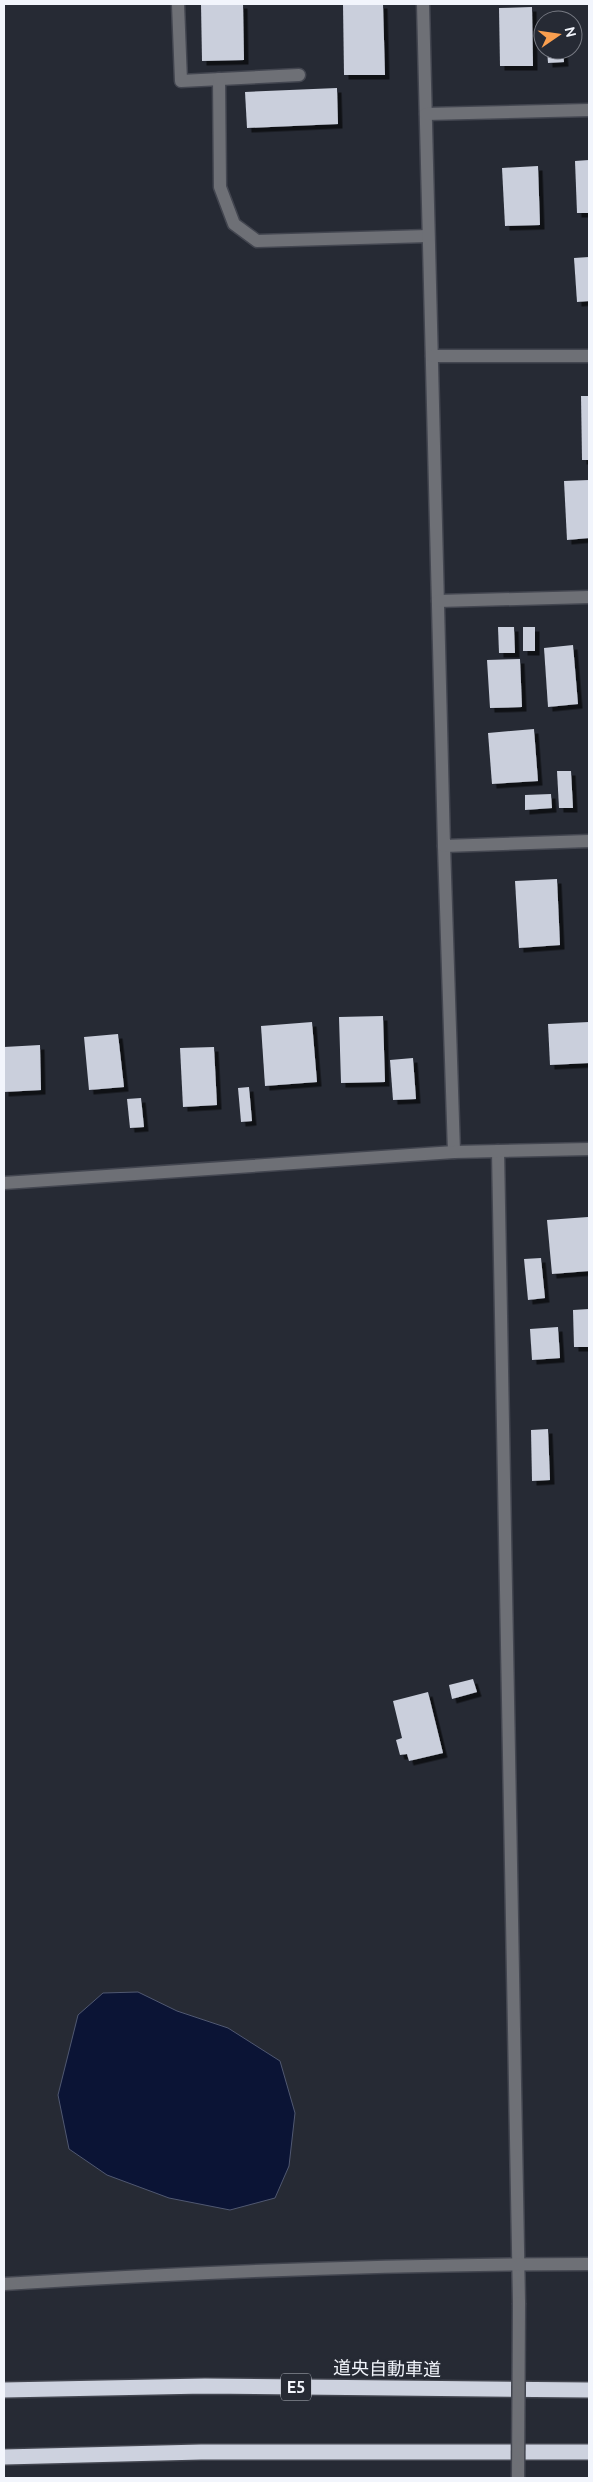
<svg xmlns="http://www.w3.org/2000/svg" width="593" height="2482" font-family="Ubuntu,'Noto Sans JP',sans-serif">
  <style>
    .water { fill: #0b1435; stroke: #505871 }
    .building { fill: #cacfdc; filter: url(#shadow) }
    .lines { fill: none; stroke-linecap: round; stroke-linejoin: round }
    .lane-casing { stroke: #434650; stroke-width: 15 }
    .street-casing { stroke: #434650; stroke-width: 15 }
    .highway-casing { stroke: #434650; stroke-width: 18 }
    .lane { stroke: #6e7076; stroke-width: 12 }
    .street { stroke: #6e7076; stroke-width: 12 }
    .highway { stroke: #cdd2df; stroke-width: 15 }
    .street-bridge-casing { stroke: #434650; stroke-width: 15; stroke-linecap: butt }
    .street-bridge { stroke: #6e7076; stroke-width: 12 }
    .labels { text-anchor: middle; stroke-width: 5; stroke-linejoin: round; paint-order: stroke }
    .shield { fill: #262a34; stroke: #b5b8c0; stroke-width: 1 }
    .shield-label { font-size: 16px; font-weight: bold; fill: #f2f5fc }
    .street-label { font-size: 18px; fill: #f2f5fc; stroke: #262a34 }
  </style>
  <defs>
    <filter id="shadow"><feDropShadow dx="4.5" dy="4.5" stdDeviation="0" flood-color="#0009"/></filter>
  </defs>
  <rect width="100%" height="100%" fill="#262a34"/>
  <path class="water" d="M138 1992 177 2011 228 2028 280 2061 295 2113 289 2166 275 2198 230 2210 169 2198 107 2175 69 2149 58 2095 78 2015 103 1993Z"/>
  <g class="building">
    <path d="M201 4H243L244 60 202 61Z"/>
    <path d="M343 4H383L385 75H344Z"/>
    <path d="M532 7 533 66H500L499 8Z"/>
    <path d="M547 50H563L564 62 548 63Z"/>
    <path d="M337 88 338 124 247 128 245 92Z"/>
    <path d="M589 160V213H577L575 161Z"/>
    <path d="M538 166 540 225 505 226 502 168Z"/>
    <path d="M589 257V301L577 302 574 258Z"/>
    <path d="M581 396H589V460H582Z"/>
    <path d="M589 480V538L567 540 564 481Z"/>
    <path d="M498 627H514L515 653H499Z"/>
    <rect x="523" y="627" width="12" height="24"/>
    <path d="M573 645 578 704 548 707 544 648Z"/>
    <path d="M520 659 522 707 490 708 487 660Z"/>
    <path d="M534 729 538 781 492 784 488 733Z"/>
    <path d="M557 771H571L573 808H559Z"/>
    <path d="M551 794 552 808 525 810V795Z"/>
    <path d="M557 879 560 945 519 948 515 881Z"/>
    <path d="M383 1016 385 1082 341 1083 339 1017Z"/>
    <path d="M312 1022 317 1082 265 1086 261 1026Z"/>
    <path d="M589 1022V1063L550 1065 548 1024Z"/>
    <path d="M118 1034 124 1087 89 1090 84 1037Z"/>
    <path d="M40 1045 41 1090 4 1092V1047Z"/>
    <path d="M214 1047 217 1105 183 1107 180 1048Z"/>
    <path d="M413 1058 416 1099 393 1100 390 1060Z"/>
    <path d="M249 1087 252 1121 241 1122 238 1088Z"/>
    <path d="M141 1098 144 1127 130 1128 127 1099Z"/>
    <path d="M588 1217 589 1271 552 1274 547 1220Z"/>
    <path d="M541 1258 545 1298 528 1300 524 1259Z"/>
    <path d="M589 1309V1347H574L573 1310Z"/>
    <path d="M558 1327 560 1358 532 1360 530 1329Z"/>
    <path d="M548 1429 550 1480 532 1481 531 1430Z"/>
    <path d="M473 1679 477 1692 452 1699 449 1685Z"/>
    <path d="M428 1692 443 1753 409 1761 407 1754 400 1755 396 1740 402 1738 393 1701Z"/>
  </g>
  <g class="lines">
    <g class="lane-casing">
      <g id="lane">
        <path d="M178 4 181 81 299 75"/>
        <path d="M219 79 220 187 234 224 257 241 428 236"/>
        <path d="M444 846 454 1152"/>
      </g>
    </g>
    <g class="street-casing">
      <g id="street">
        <path d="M423 4 444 846 589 841"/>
        <path d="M426 114 589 110"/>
        <path d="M432 356H589"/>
        <path d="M438 601 589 597"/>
        <path d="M498 1151 519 2303"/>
        <path d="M4 1183 454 1152 589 1149"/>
        <path d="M4 2284C197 2272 395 2264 589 2264"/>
      </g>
    </g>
    <g class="highway-casing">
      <g id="highway">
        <path d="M4 2390 205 2386 589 2390"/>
        <path d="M4 2457 201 2452H589"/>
      </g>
    </g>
    <use href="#lane" class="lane"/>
    <use href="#street" class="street"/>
    <use href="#highway" class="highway"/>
    <g class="street-bridge-casing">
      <path id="street-bridge" d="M518 2478 519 2303"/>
    </g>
    <use href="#street-bridge" class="street-bridge"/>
  </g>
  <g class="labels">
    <rect class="shield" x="281" y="2373.5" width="30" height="27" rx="4"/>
    <g class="shield-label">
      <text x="296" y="2393">E5</text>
    </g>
    <g class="street-label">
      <text transform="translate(387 2369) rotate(1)" y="6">道央自動車道</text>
    </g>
  </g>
  <rect width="593" height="2482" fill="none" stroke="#f2f5fc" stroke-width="10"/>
  <g transform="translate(558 35) rotate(77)"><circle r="24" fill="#262a34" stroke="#787b84"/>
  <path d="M0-4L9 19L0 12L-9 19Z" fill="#fa9f4f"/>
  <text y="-8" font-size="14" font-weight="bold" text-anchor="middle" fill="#f2f5fc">N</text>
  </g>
</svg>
